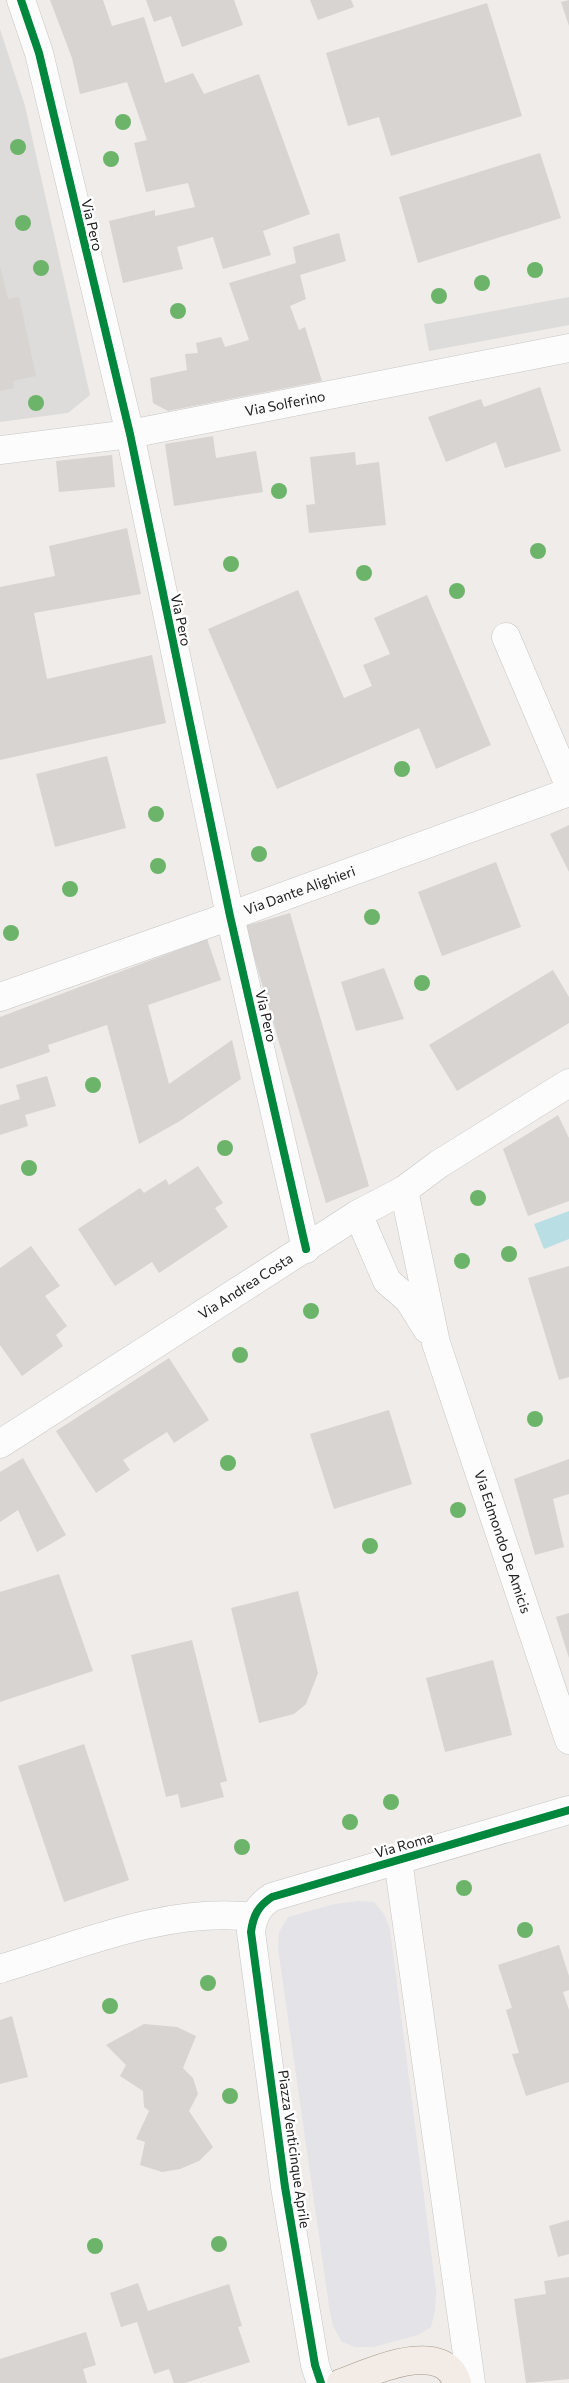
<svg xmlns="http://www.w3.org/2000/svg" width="569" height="2383" font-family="Commissioner,sans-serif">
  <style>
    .residential { fill: #dedcda }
    .religious { fill: #dddcda }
    .plaza { fill: #e3e3e8 }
    .water { fill: #b9dfe5 }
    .building { fill: #d7d4d1 }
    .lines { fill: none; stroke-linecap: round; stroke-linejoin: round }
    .minor-casing { stroke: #c7c6c5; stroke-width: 29 }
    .major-casing { stroke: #a59885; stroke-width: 29 }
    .minor { stroke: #fdfcfc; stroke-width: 28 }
    .major { stroke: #f2ebe6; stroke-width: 28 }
    .cycleway-casing { stroke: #fff; stroke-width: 11 }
    .cycleway { stroke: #00873e; stroke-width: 8 }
    .tree { fill: #6cb469 }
    .labels { text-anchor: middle; stroke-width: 5; stroke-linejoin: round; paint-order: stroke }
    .street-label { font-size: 14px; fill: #202020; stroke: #fff }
  </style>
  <rect width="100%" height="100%" fill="#efece9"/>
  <path class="residential" d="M0 29 25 106 90 395 68 413 0 422Z"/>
  <path class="religious" d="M569 297V325L429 351 424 324Z"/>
  <path class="plaza" d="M359 1901 374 1902 384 1914 390 1929 436 2291 435 2310 431 2327 418 2335 373 2347H355L342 2342 333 2326 329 2306 278 1948 279 1932 288 1917 335 1904Z"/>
  <path class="water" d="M569 1211V1239L544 1249 534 1224Z"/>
  <g class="building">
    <path d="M50 0H103L112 26 144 17 165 83 193 73 204 94 259 74 310 214 263 231 271 255 223 269 213 237 177 247 183 269 123 283 109 221 155 210V216L195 207 188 183 146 192 134 143 147 140 127 82 80 94 72 58Z"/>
    <path d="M146 0H234L243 25 182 47 171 16 154 22Z"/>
    <path d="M310 0H351L354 7 318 20Z"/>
    <path d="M569 0V26L561 2Z"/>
    <path d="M487 3 522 116 391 156 379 117 348 126 326 53Z"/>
    <path d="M540 153 561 218 418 263 399 197Z"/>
    <path d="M339 233 346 261 300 275 306 299 290 306 299 330 305 327 322 381 168 411 153 403 150 378 187 370 185 354 198 353 196 343 221 337 225 347 249 340 229 283 296 263 293 247Z"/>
    <path d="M0 266 8 299 19 297 36 376 13 381 14 388 0 391Z"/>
    <path d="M540 387 561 451 505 468 496 442 446 462 428 417 481 399 484 407Z"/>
    <path d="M213 436 216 458 256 451 263 492 174 506 165 444Z"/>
    <path d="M355 452 356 465 379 462 386 525 309 533 306 505 315 504 310 457Z"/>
    <path d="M112 455 115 487 59 492 56 461Z"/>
    <path d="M127 528 141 594 34 613 47 679 152 655 166 723 0 760V587L55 576 49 546Z"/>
    <path d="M298 590 344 698 372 686 363 665 390 654 374 618 427 595 491 745 436 769 419 728 277 789 208 629Z"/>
    <path d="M107 756 126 828 55 847 36 774Z"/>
    <path d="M569 825V872L550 834Z"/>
    <path d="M496 862 521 927 442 956 418 892Z"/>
    <path d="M290 913 369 1186 326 1203 245 926Z"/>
    <path d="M207 939 221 980 148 1005 169 1084 232 1040 241 1079 180 1121 139 1144 107 1025 48 1045 50 1052 0 1069V1017Z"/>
    <path d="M384 968 404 1019 356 1031 341 982Z"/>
    <path d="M553 970 569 997V1023L457 1091 429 1045Z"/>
    <path d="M47 1076 56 1106 25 1115 28 1126 0 1135V1105L20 1099 16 1085Z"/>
    <path d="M558 1115 569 1138V1201L528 1216 503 1149Z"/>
    <path d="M198 1166 223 1203 215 1208 228 1227 159 1273 152 1262 115 1286 78 1229 140 1188 144 1193 166 1179 169 1185Z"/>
    <path d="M31 1246 60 1286 45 1296 67 1326 56 1335 63 1346 22 1376 0 1345V1268Z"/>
    <path d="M569 1266V1377L559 1380 528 1278Z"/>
    <path d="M169 1358 209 1420 174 1443 167 1432 123 1460 130 1470 96 1493 56 1431Z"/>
    <path d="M389 1410 412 1484 334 1509 310 1434Z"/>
    <path d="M23 1458 66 1535 37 1552 18 1510 0 1522V1472Z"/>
    <path d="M569 1459V1494L553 1499 564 1547 535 1555 514 1479Z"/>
    <path d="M59 1574 93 1671 0 1702V1592Z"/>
    <path d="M298 1591 318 1673 306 1704 294 1714 259 1723 231 1608Z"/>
    <path d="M569 1613V1658L556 1617Z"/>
    <path d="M192 1640 227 1781 220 1783 224 1797 181 1808 178 1794 166 1797 131 1655Z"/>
    <path d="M493 1660 512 1735 445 1752 426 1678Z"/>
    <path d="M84 1744 129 1880 64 1902 18 1766Z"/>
    <path d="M559 1945 569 1976V1990L563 1992 569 2010V2082L526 2096 512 2054 519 2053 506 2010 512 2008 498 1965Z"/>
    <path d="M12 2016 28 2077 0 2084V2020Z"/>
    <path d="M144 2024 177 2027 196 2036 183 2068 193 2078 198 2094 189 2111 213 2147 199 2161 180 2169 162 2172 140 2165 145 2142 136 2139 149 2111 144 2107 143 2091 120 2076 126 2065 106 2045Z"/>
    <path d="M569 2220V2254L558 2257 549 2226Z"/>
    <path d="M569 2277V2379L526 2383 514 2299 546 2294 544 2281Z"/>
    <path d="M138 2283 148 2311 229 2284 242 2326 238 2327 250 2362 185 2383H174L169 2369 154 2374 137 2322 121 2327 110 2293Z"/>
    <path d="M86 2332 96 2365 83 2369 87 2383H0V2359Z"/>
  </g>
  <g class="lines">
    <g class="minor-casing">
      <g id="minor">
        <path d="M21 0 39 53 130 434 230 916 306 1249"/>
        <path id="s1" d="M0 450 130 434 569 348"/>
        <path d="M506 637 569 785"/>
        <path id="s2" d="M0 997 230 916 569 792"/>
        <path id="s3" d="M404 1190 436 1343 569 1740"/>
        <path d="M358 1214 387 1281 409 1300 427 1329"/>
        <path id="s4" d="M0 1444 358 1214 404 1190 439 1164 569 1083"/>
        <path d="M398 1860 471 2383"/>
        <path d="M0 1969C82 1944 167 1907 254 1917"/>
        <path d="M321 2383 315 2365 285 2187 251 1932C253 1916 258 1906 272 1897L569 1810"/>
      </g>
    </g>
    <g class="major-casing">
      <path id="major" d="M341 2383C369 2373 443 2337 457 2383"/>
    </g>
    <use href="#minor" class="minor"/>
    <use href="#major" class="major"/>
    <g class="cycleway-casing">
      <g id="cycleway">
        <path d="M21 0 39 53 130 434 230 916 306 1249"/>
        <path d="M321 2383 315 2365 285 2187 251 1932C253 1916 258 1906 272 1897L569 1810"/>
      </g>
    </g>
    <use href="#cycleway" class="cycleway"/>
  </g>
  <g class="tree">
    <circle cx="123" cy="122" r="8"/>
    <circle cx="18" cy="147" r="8"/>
    <circle cx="111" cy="159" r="8"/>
    <circle cx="23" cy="223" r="8"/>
    <circle cx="41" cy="268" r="8"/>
    <circle cx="535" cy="270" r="8"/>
    <circle cx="482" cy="283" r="8"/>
    <circle cx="439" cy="296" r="8"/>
    <circle cx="178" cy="311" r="8"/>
    <circle cx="36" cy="403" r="8"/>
    <circle cx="279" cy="491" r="8"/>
    <circle cx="538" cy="551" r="8"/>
    <circle cx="231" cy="564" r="8"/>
    <circle cx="364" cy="573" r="8"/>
    <circle cx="457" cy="591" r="8"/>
    <circle cx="402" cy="769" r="8"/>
    <circle cx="156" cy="814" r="8"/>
    <circle cx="259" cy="854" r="8"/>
    <circle cx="158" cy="866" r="8"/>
    <circle cx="70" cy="889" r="8"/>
    <circle cx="372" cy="917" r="8"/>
    <circle cx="11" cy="933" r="8"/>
    <circle cx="422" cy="983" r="8"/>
    <circle cx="93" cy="1085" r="8"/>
    <circle cx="225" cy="1148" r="8"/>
    <circle cx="29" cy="1168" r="8"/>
    <circle cx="478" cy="1198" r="8"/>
    <circle cx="509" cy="1254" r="8"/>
    <circle cx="462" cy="1261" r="8"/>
    <circle cx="311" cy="1311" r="8"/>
    <circle cx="240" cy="1355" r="8"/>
    <circle cx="535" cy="1419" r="8"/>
    <circle cx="228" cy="1463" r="8"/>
    <circle cx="458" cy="1510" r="8"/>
    <circle cx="370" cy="1546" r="8"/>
    <circle cx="391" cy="1802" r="8"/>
    <circle cx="350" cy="1822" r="8"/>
    <circle cx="242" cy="1847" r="8"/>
    <circle cx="464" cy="1888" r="8"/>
    <circle cx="525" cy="1930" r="8"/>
    <circle cx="208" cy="1983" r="8"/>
    <circle cx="110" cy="2006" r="8"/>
    <circle cx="230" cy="2096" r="8"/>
    <circle cx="219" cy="2244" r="8"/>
    <circle cx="95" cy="2246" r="8"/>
  </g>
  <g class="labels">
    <g class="street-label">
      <text transform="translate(92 225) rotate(77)" y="5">Via Pero</text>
      <text dy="5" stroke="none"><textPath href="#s1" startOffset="289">Via Solferino</textPath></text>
      <text transform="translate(181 620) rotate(78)" y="5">Via Pero</text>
      <text dy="5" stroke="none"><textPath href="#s2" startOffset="318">Via Dante Alighieri</textPath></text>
      <text transform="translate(266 1016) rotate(77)" y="5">Via Pero</text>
      <text dy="5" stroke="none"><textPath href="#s4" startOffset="292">Via Andrea Costa</textPath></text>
      <text dy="5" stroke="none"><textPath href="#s3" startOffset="366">Via Edmondo De Amicis</textPath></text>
      <text transform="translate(404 1845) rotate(-16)" y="5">Via Roma</text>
      <text transform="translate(294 2149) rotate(82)" y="5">Piazza Venticinque Aprile</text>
    </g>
  </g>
</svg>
